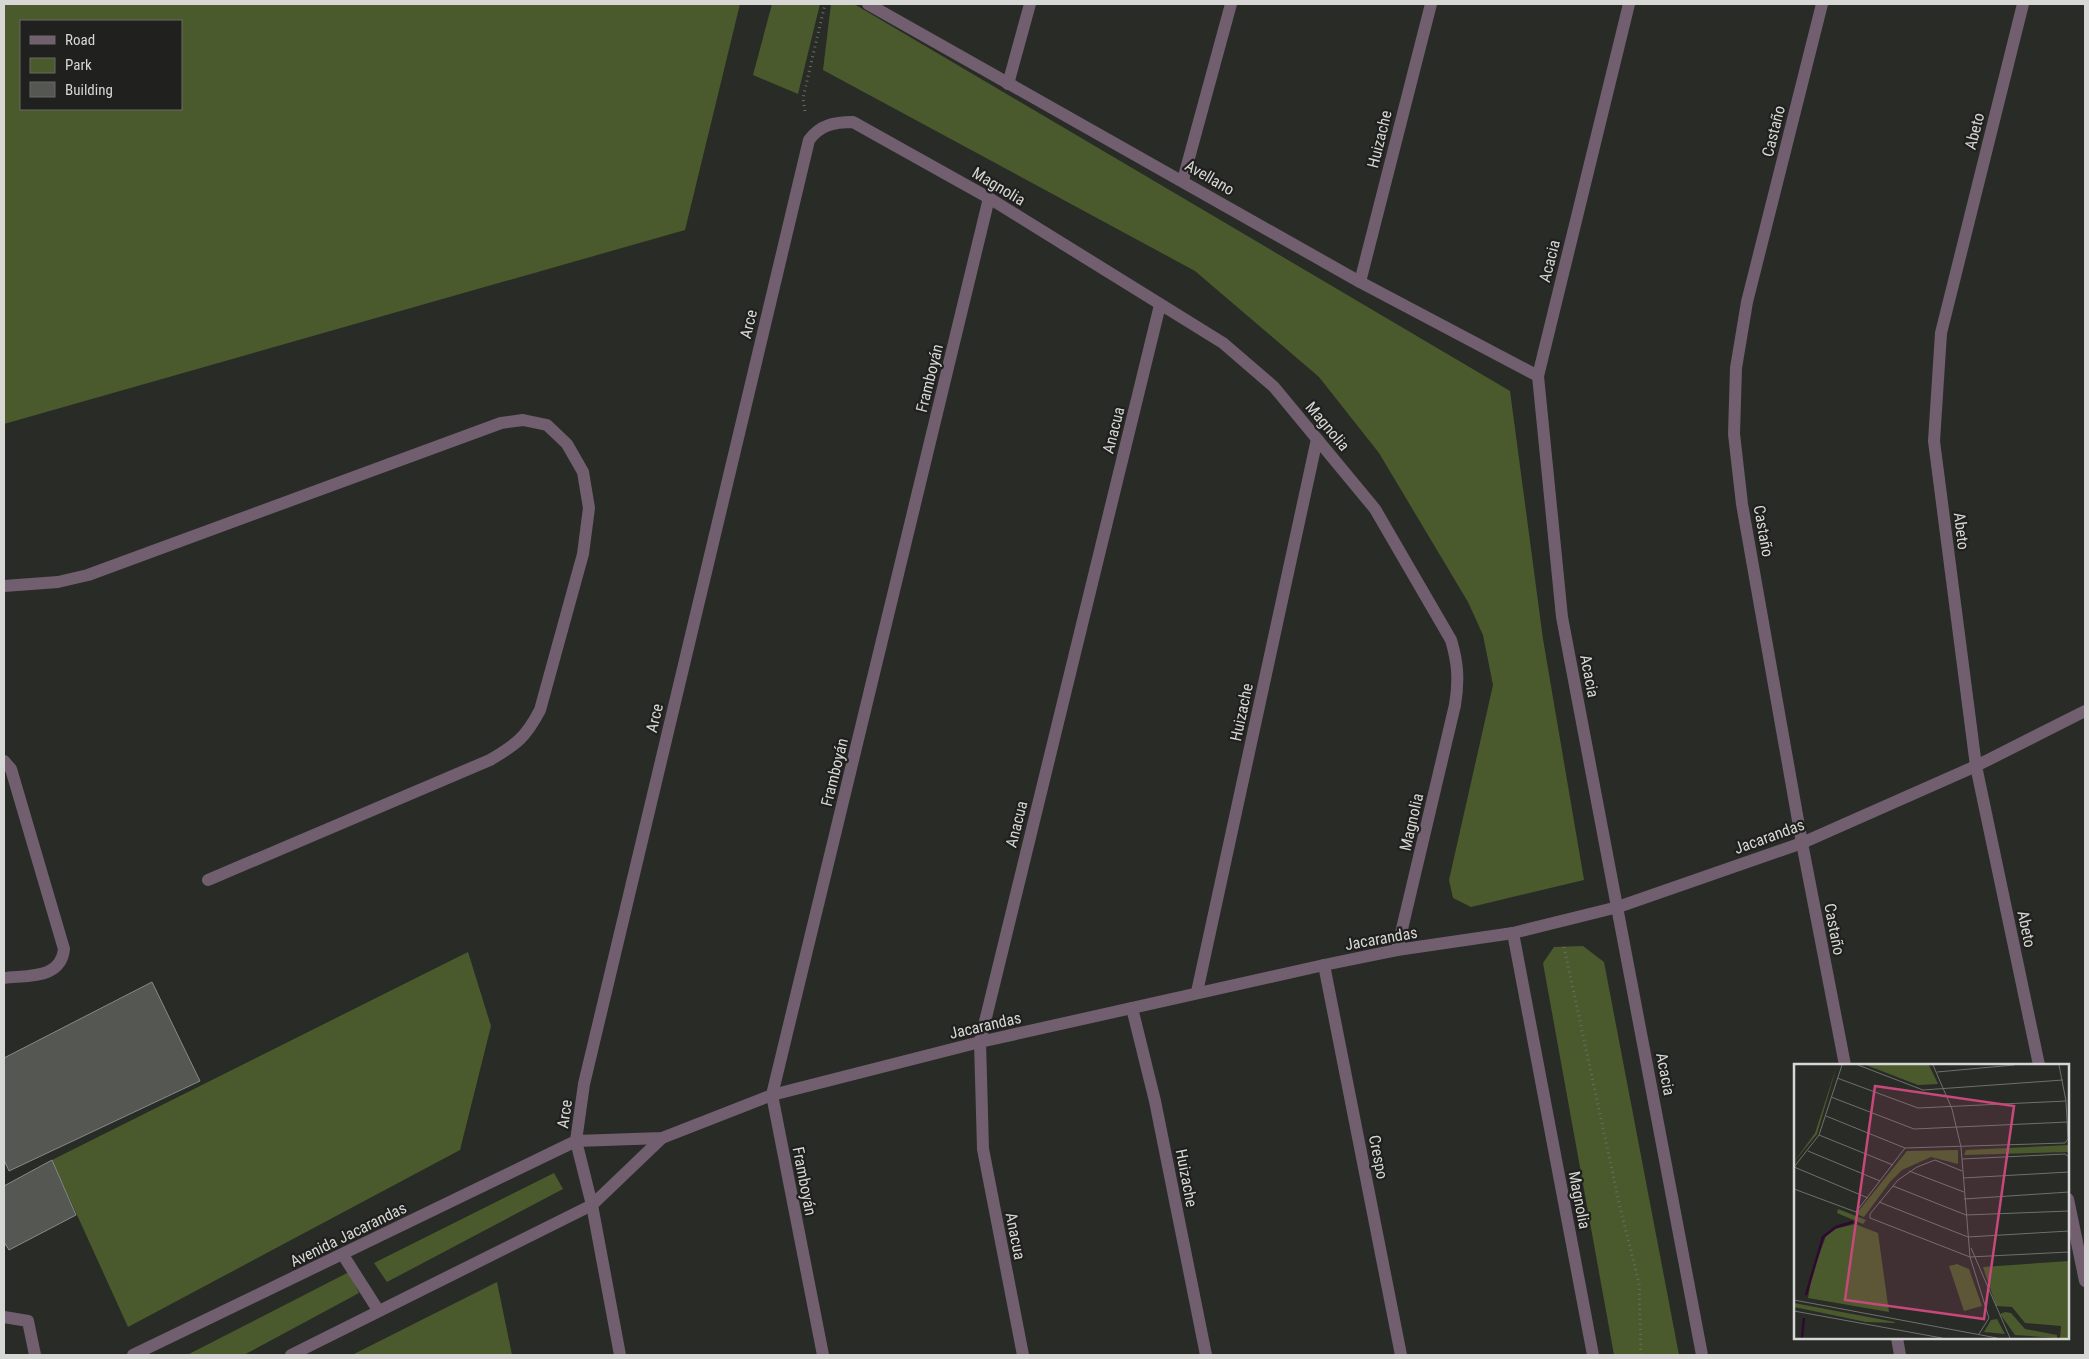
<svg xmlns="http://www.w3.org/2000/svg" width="2089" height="1359" font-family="'Roboto Condensed',sans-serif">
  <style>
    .green { fill: #4a5a2c; fill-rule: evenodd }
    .building { fill: #555752; stroke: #888a85 }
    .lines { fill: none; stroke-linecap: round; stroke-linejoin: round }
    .path { stroke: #6a6c68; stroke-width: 3; stroke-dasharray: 1 4; stroke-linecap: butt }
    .lane { stroke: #715f70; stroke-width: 12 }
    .street { stroke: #715f70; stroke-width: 12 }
    .labels { text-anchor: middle; stroke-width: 4.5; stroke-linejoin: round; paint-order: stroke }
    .street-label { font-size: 16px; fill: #d7d8d5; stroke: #20211e }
    .inset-river { fill: none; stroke: #2e0a2e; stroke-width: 2.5 }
    .inset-road { fill: none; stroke: #6f706d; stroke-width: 1 }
    .view { fill: #c7487a; fill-opacity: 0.15; stroke: #c7487a; stroke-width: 2.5 }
    .inset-edge { fill: none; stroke: #d7d8d5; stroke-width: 2.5 }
  </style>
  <rect width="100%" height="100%" fill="#292b27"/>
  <g class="green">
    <path d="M4 4H740L685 230 4 424ZM181 21V109H21V21Z"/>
    <path d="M772 4H820L798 94 753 75Z"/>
    <path d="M831 4H854L1510 391 1543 639 1584 880 1471 907 1453 898 1449 880 1493 685 1483 635 1468 602 1379 453 1319 377 1195 271 823 70Z"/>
    <path d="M1583 946 1604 962 1679 1355H1614L1543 963 1554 947Z"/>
    <path d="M468 952 491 1026 460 1150 128 1327 52 1160Z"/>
    <path d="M554 1173 563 1189 387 1282 374 1263Z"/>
    <path d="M349 1272 359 1293 244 1355H187Z"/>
    <path d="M497 1282 512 1355H352Z"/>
  </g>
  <g class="building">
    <path d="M152 982 200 1081 9 1171 4 1160V1058Z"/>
    <path d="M52 1160 76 1215 9 1250 4 1242V1186Z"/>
  </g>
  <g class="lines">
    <g class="path">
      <path d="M805 111 803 98 825 4"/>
      <path d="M1564 947 1620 1207 1639 1283 1641 1355"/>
    </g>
    <g class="lane">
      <path d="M4 586 58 582 88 575 501 423 523 420 547 425 567 444 583 472 589 508 583 554 540 710C526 737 517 744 490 760L208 880"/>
      <path d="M4 761 11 769 64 949C61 979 29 975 4 978"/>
      <path d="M4 1317 28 1321 35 1355"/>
    </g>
    <g class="street">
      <path d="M868 4 1360 282 1538 376"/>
      <path d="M1629 4 1538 376 1562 617 1702 1355"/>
      <path d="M1822 4 1747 302 1736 368 1734 434 1742 504 1802 843 1845 1065"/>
      <path d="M2023 4 1941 333 1934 441 1976 766 2039 1065"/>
      <path d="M1008 84 1030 4"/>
      <path d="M1183 180 1231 4"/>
      <path d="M1360 282 1431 4"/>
      <path d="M1513 933 1593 1355"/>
      <path d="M1324 965 1401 1355"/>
      <path d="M1197 992 1317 439"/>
      <path d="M1132 1008 1155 1101 1206 1355"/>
      <path d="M2068 1199 2085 1281"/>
      <path d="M343 1255 378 1310"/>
      <path d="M1897 1338 1900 1355"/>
      <path d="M133 1355 576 1141 662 1138 772 1095 980 1042 1324 965 1397 950 1513 933 1618 907 1802 843 1976 766 2085 711"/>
      <path d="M291 1355 592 1205 662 1138"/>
      <path d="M620 1355 592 1205 576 1141 584 1084 809 140C820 125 834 122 853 122L989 198 1223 343 1274 387 1375 509 1451 640C1458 663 1459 681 1455 705L1397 950"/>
      <path d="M823 1355 772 1095 989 198"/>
      <path d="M1023 1355 983 1149 980 1042 1160 305"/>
    </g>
  </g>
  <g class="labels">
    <g class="street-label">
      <text transform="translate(1773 131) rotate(-76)" y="6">Castaño</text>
      <text transform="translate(1974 131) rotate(-76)" y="6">Abeto</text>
      <text transform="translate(1379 139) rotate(-76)" y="6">Huizache</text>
      <text transform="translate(1210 177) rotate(30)" y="6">Avellano</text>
      <text transform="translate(999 186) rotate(31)" y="6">Magnolia</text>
      <text transform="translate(1549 261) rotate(-76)" y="6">Acacia</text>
      <text transform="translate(748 324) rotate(-77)" y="6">Arce</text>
      <text transform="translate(929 378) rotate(-76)" y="6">Framboyán</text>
      <text transform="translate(1328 426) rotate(50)" y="6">Magnolia</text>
      <text transform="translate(1113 430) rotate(-76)" y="6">Anacua</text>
      <text transform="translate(1764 531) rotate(80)" y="6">Castaño</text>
      <text transform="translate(1962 531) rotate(83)" y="6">Abeto</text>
      <text transform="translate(1590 676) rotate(79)" y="6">Acacia</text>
      <text transform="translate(1241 712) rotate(-78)" y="6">Huizache</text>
      <text transform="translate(654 718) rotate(-77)" y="6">Arce</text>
      <text transform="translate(834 772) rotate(-76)" y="6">Framboyán</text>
      <text transform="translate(1411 822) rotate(-77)" y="6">Magnolia</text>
      <text transform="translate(1016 824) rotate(-76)" y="6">Anacua</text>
      <text transform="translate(1769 836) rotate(-20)" y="6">Jacarandas</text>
      <text transform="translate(1835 929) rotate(79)" y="6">Castaño</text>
      <text transform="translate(2027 929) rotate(78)" y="6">Abeto</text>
      <text transform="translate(1381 938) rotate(-10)" y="6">Jacarandas</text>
      <text transform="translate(985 1025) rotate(-13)" y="6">Jacarandas</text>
      <text transform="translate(1666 1074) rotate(79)" y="6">Acacia</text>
      <text transform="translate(564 1114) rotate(-82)" y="6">Arce</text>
      <text transform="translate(1379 1157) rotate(79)" y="6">Crespo</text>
      <text transform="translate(1187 1178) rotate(79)" y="6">Huizache</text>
      <text transform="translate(805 1181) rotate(79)" y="6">Framboyán</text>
      <text transform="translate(1580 1200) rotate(79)" y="6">Magnolia</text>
      <text transform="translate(348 1234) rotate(-26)" y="6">Avenida Jacarandas</text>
      <text transform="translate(1016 1236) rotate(79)" y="6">Anacua</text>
    </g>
  </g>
  <g transform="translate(1794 1064)">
    <rect width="275" height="275" fill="#292b27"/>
    <path d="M43 1 23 70 0 98 21 69ZM72 1H135L144 20 124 21ZM275 81V88L170 91 172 86ZM164 86V100L137 93 108 106 96 118 70 153 62 150 113 87ZM44 145 72 156 69 160 43 149ZM61 160 84 169 95 248 14 234 18 210 32 172 41 165ZM275 197V274H266L267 262 231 259 218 243 202 242 189 203ZM163 200 175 205 188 242 170 247 155 202ZM0 239 101 258V259L72 258 0 243ZM211 248 217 249 231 265 263 271V274L221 271 206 250ZM203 255 211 270 190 268 197 256Z" fill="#4a5a2c"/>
    <path class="inset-river" d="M12 231 29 173 42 163 59 158M8 274 10 254"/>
    <path class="inset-road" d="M64 1 129 26 269 16M139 1 158 45 167 83 176 193 195 254 185 270M143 8 220 1M43 14 124 44 272 37M37 33 120 65 274 58M32 52 111 84 271 79 274 75 272 37 265 1M25 71 99 101M14 87 86 117M168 95 271 90 275 93M0 103 25 71 48 1M0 103 74 134M115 107 170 128M168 107 141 96 123 103 104 116 76 150V154L176 193 275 188M169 114 275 108M99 122 172 151 275 147M0 125 62 148 111 84M170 135 275 128M85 138 174 173 275 167M177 184 216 274M0 236 203 274M0 247 148 274"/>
    <path class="view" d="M81 22 220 42 190 255 51 236Z"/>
    <rect width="275" height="275" class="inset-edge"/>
  </g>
  <rect width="2089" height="1359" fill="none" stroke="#d7d8d5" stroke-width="10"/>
  <rect x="20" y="20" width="162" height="90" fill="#20211e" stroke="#696a67"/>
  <rect x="30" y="36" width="25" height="8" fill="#715f70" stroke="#696a67"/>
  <text x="65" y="45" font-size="15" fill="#d7d8d5">Road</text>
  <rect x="30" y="58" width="25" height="15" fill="#4a5a2c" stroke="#696a67"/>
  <text x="65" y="70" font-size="15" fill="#d7d8d5">Park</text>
  <rect x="30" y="82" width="25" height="15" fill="#555752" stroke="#696a67"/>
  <text x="65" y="95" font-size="15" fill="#d7d8d5">Building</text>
</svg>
